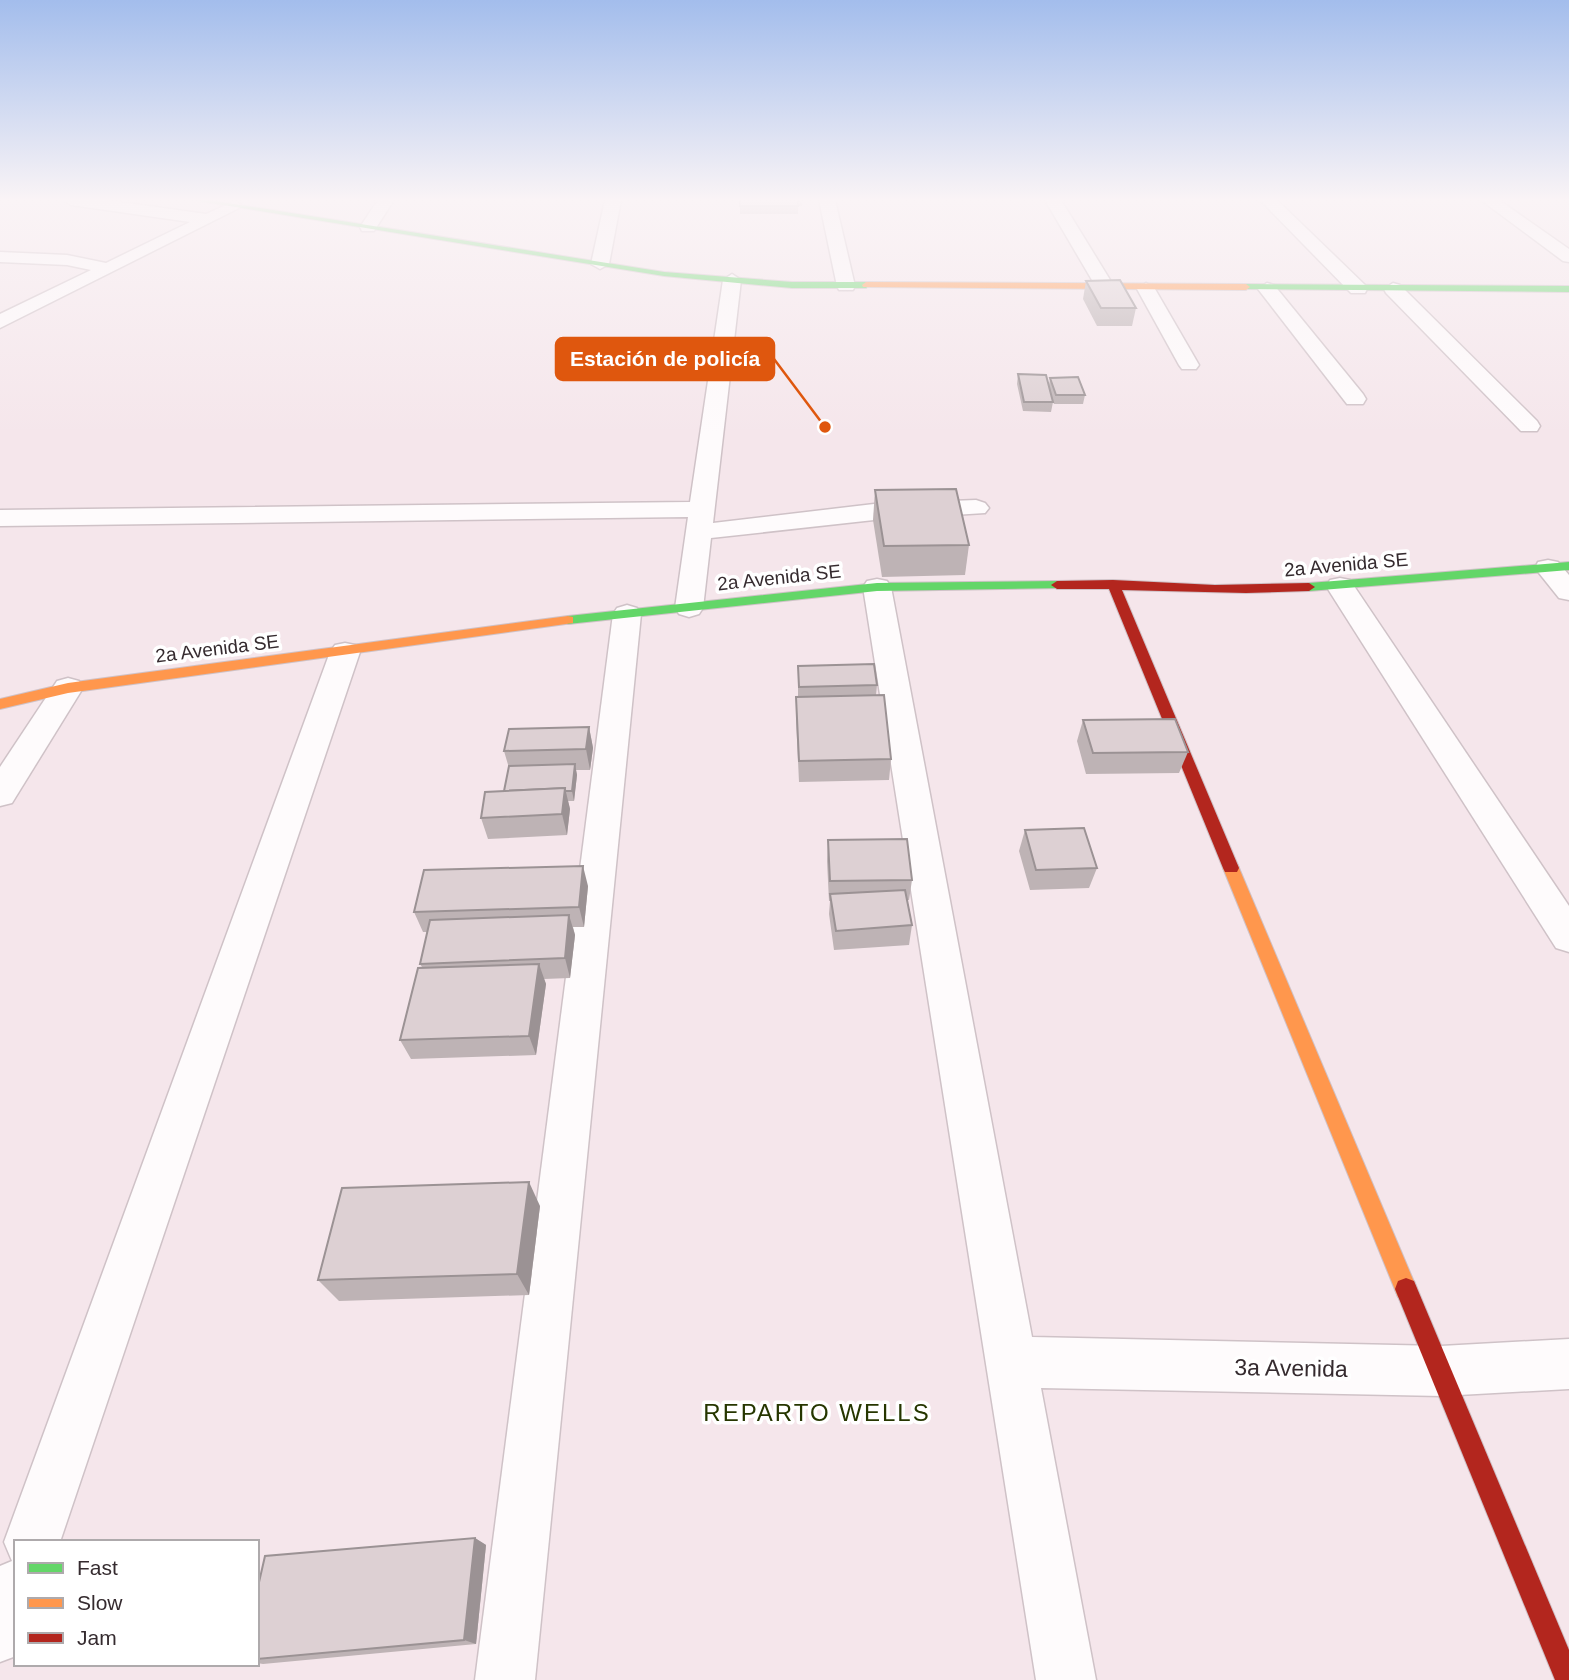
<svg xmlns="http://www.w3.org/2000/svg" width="1569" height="1680" font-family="Helvetica,sans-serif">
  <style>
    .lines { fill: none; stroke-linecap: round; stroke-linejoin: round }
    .street-casing { stroke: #cfc2c7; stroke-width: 3 }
    .fast-casing { stroke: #cfc2c7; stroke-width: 2 }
    .slow-casing { stroke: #cfc2c7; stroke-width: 2 }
    .jam-casing { stroke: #cfc2c7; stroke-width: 2 }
    .street { fill: #fefbfc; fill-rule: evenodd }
    .fast { fill: #63d668; fill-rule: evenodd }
    .slow { fill: #ff974d; fill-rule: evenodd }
    .jam { fill: #b3261e; fill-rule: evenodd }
    .wall { fill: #beb3b5 }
    .shaded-wall { fill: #9b9294 }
    .building { fill: #ddd0d3; stroke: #9b9294; stroke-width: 2 }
    .labels { text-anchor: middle; stroke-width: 7; stroke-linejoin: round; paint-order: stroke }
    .street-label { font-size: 19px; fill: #352b2f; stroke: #fff }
    .near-street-label { font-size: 23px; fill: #352b2f; stroke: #fff }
    .near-neighbourhood-label { font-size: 24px; letter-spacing: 2px; fill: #263600; stroke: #fff }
    .leader { fill: none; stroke: #df570e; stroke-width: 2.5 }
    .callout-dot { fill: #df570e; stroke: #fff; stroke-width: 2.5 }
    .callout { fill: #df570e; stroke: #df570e; stroke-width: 2.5 }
    .callout-label { font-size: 21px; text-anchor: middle; font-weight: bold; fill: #fff }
  </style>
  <rect width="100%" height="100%" fill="#f5e6eb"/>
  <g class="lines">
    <g class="street-casing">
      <g id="street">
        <path d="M63 200H106L206 214 235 201 243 206 0 328V314L91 270 67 265 0 262V252L67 255 106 263 190 222 71 205Z"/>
        <path d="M378 200H394L374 231H362L360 227Z"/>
        <path d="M605 200H621L609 264 600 269 591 264Z"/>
        <path d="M819 200H835L855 286 853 290H839L837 286Z"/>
        <path d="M1045 200H1061L1115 288 1113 292H1099Z"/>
        <path d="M1260 200H1277L1365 285 1367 289 1365 293H1351Z"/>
        <path d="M1481 200H1499L1569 249V262L1563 261Z"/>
        <path d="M732 274 741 280 713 523 874 504 976 500 985 503 989 508 985 513 874 520 711 538 703 608 699 614 689 617 679 614 675 608 688 517 0 526V510L690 502 723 280Z"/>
        <path d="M1146 283 1155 289 1199 365 1196 369H1182L1179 365 1137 289Z"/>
        <path d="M1267 283 1274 285 1363 394 1366 399 1363 404H1347L1258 289Z"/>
        <path d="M1393 283 1400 285 1537 421 1540 426 1537 431H1521L1386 293 1384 289Z"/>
        <path d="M1548 560 1558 562 1569 575V600L1559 598 1535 568 1538 562Z"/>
        <path d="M1340 578 1350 580 1569 906V952L1556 948 1326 586 1330 580Z"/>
        <path d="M877 579 887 581 891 587 1032 1337 1441 1346 1569 1339V1389L1441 1396 1041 1388 1096 1680H1036L863 587 867 581Z"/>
        <path d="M627 605 637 608 641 614 535 1680H475L613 614 617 608Z"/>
        <path d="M345 643 355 645 360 652 60 1542H16V1656L0 1662V1566L12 1561 4 1542 330 652 335 645Z"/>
        <path d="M68 678 79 681 83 688 12 803 0 806V767L57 681Z"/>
      </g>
    </g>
    <g class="fast-casing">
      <g id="fast">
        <path d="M192 200H209L664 272 792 282H866L870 285 866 288H792L664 276Z"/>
        <path d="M1246 284 1569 286V292L1243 289 1242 287Z"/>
        <path d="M1569 562V570L1309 591 1303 587 1309 583Z"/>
        <path d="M1057 581 1061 582V588L877 591 568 624 562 620 568 616 877 583Z"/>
      </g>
    </g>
    <g class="slow-casing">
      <g id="slow">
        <path d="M866 282 1246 284 1250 287 1246 290 863 287 862 285Z"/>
        <path d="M568 616 573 617V623L68 693 0 709V699L68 683Z"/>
        <path d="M1231 862 1237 864 1239 868 1417 1289 1414 1297 1406 1300 1398 1297 1223 868 1225 864Z"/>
      </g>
    </g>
    <g class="jam-casing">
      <g id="jam">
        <path d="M1113 580 1215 585 1309 583 1315 587 1309 591 1246 593 1122 590 1239 868 1237 872H1225L1223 868 1109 589H1057L1051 585 1057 581Z"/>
        <path d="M1406 1278 1414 1281 1569 1650V1680H1555L1395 1289 1398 1281Z"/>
      </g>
    </g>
    <use href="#street" class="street"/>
    <use href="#fast" class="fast"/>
    <use href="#slow" class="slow"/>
    <use href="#jam" class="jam"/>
  </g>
  <g class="wall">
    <path d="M740 200H802V206H798V214H740Z"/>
    <path d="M1086 281 1136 308 1132 326H1097L1083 299Z"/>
    <path d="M1018 374 1049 385 1050 378 1085 395 1083 404H1054L1052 399 1053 402 1051 412 1023 411 1017 384Z"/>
    <path d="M875 490 969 545 965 575 882 577 873 520Z"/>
    <path d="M798 666 877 685 876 695 891 759 889 780 799 782 796 718V697H798Z"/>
    <path d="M1083 720 1188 752 1179 773 1086 774 1077 741Z"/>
    <path d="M589 727 593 748 590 770H576L577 775 574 801H568L570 809 567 835 488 839 481 818 504 791 509 768 504 751Z"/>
    <path d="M1025 830 1097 868 1089 888 1030 890 1019 851Z"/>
    <path d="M828 840 912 880 909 900H907L912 925 909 945 834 950 829 914 830 901H829L827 861Z"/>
    <path d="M588 886 584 927H573L575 935 570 978 544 979 546 984 536 1055 411 1059 400 1040 422 967 420 964 427 932H423L414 912Z"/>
    <path d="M540 1206 529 1295 339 1301 318 1280Z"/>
    <path d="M475 1538 486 1545 476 1644 263 1664 257 1663V1659Z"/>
  </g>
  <g class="shaded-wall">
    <path d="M589 727 593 748 590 770 586 749Z"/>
    <path d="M575 764 577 775 574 801 572 791Z"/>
    <path d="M565 788 570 809 567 835 562 814Z"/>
    <path d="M583 866 588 886 584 927 579 907Z"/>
    <path d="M569 915 575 935 570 978 565 958Z"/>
    <path d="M539 964 546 984 536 1055 529 1036Z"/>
    <path d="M529 1182 540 1206 529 1295 517 1274Z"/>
    <path d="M475 1538 486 1545 476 1644 464 1640Z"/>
  </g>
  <g class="building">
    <rect x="740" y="200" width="58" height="6"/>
    <path d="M1120 280 1136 308H1101L1086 281Z"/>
    <path d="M1018 374 1046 375 1053 402H1024Z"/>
    <path d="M1078 377 1085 395H1056L1050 378Z"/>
    <path d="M956 489 969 545 884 546 875 490Z"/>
    <path d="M874 664 877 685 799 687 798 666Z"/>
    <path d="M884 695 891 759 799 761 796 697Z"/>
    <path d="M1175 719 1188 752 1093 753 1083 720Z"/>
    <path d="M589 727 586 749 504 751 509 729Z"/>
    <path d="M575 764 572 791H565V788L504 791 509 766Z"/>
    <path d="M565 788 562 814 481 818 485 792Z"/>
    <path d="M1084 828 1097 868 1036 870 1025 830Z"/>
    <path d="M907 839 912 880 830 881 828 840Z"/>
    <path d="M583 866 579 907 414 912 424 870Z"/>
    <path d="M905 890 912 925 836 931 830 894Z"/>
    <path d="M569 915 565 958 420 964 430 920Z"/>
    <path d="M539 964 529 1036 400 1040 418 968Z"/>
    <path d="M529 1182 517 1274 318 1280 342 1188Z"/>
    <path d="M475 1538 464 1640 257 1659V1591L265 1556Z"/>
  </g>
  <linearGradient id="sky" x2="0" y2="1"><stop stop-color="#a3bdec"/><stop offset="0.46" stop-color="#faf4f6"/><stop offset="1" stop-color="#faf4f6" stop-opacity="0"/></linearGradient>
  <rect width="1569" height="435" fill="url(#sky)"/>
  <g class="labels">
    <g class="street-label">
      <text transform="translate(1346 564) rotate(-5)" y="7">2a Avenida SE</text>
      <text transform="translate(779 577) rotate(-6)" y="7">2a Avenida SE</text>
      <text transform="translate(217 648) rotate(-7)" y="7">2a Avenida SE</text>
    </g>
    <g class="near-street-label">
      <text transform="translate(1291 1368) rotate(1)" y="8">3a Avenida</text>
    </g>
    <g class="near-neighbourhood-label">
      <text x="817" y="1421">REPARTO WELLS</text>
    </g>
  </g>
  <path class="leader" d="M825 427L774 359"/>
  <circle class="callout-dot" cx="825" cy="427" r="7"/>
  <rect class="callout" x="556" y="338" width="218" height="42" rx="7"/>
  <g class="callout-label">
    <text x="665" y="366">Estación de policía</text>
  </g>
  <rect x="14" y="1540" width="245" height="126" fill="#ffffff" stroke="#aeaaac" stroke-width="2"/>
  <rect x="28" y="1563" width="35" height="10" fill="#63d668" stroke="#aeaaac" stroke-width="2"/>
  <text x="77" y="1575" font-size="21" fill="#352b2f">Fast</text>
  <rect x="28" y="1598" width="35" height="10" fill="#ff974d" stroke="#aeaaac" stroke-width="2"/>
  <text x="77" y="1610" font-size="21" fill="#352b2f">Slow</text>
  <rect x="28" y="1633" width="35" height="10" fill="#b3261e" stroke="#aeaaac" stroke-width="2"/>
  <text x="77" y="1645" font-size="21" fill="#352b2f">Jam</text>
</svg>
